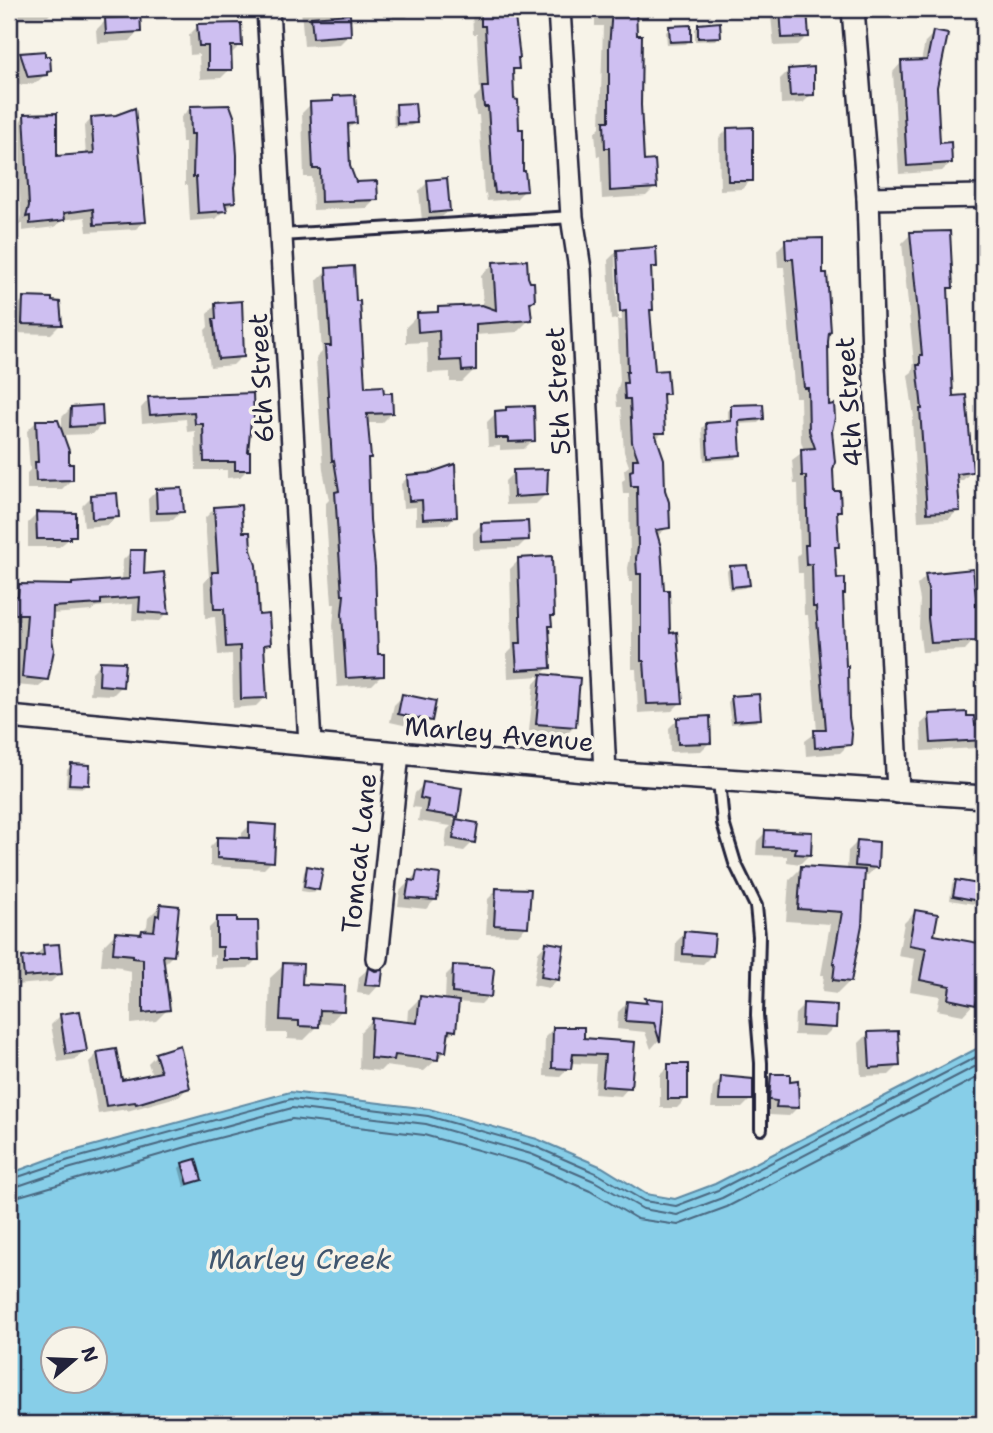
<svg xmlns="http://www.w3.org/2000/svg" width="993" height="1433" font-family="'Shantell Sans',sans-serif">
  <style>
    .water { fill: #87cee8; stroke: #5f89a3; stroke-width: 2; fill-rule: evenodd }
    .shadow { fill: #0003; fill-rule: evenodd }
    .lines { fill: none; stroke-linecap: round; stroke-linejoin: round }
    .shore { stroke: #4a6780; stroke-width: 2 }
    .building { fill: #cebff1; stroke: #22223b; stroke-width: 2 }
    .service-casing { stroke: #22223b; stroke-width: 16 }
    .minor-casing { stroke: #22223b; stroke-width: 26 }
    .service { stroke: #f7f3e8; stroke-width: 10 }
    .minor { stroke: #f7f3e8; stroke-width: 21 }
    .labels { text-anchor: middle; stroke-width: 7; stroke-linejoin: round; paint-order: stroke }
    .street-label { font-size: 26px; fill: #22223b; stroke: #f7f3e8 }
    .water-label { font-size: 28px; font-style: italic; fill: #40566f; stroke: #f7f3e8 }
  </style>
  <rect width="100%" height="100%" fill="#f7f3e8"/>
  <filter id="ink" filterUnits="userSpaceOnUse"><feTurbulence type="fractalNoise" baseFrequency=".0143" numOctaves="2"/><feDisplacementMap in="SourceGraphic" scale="14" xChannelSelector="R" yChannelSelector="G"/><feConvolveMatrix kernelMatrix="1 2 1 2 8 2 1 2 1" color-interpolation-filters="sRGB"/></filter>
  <g filter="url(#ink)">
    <path class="water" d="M984 1045V1424H9V1174L66 1153 290 1092 429 1109 537 1139 602 1167 646 1194 675 1199 715 1184ZM52 1338H94V1380H52Z"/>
    <g class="shadow">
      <path d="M9 9H55L48 16 9 17Z"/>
      <path d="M115 9H150L143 16 139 17V31L130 41 97 43 96 30 106 20 115 19Z"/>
      <path d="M301 9H344L349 35 340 44 304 46Z"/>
      <path d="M392 9H410V14L406 18H393Z"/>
      <path d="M472 9H512L517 68 511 74 525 190 516 199 487 201 486 193 484 194 479 115H476L474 98 480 92 477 34H473Z"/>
      <path d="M595 9H635L643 163 655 187 646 196 602 199 600 156 597 157 595 132 600 127 603 26H595Z"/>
      <path d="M758 9H805L807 36 798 45 774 46 771 16 758 17Z"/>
      <path d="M932 9H963L954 18 931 11Z"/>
      <path d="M699 25 719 36 715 40 695 41V29Z"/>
      <path d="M198 26 240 45 231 54 230 69 221 78 200 79 199 54 190 55 189 35Z"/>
      <path d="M670 28 690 40 686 44 667 45 666 32Z"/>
      <path d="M934 33 939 145 951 162 942 171 899 174 893 72 901 63 921 62 925 42Z"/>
      <path d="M21 55 49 71 36 83 19 85 12 64Z"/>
      <path d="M789 70 812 94 803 103 781 104 780 79Z"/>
      <path d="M334 98 355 123 346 131 349 166 355 184 376 199 367 208 313 210 312 177H304L302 113 311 104 329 103Z"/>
      <path d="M397 106 416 122 412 126 394 127 393 110Z"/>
      <path d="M190 108 232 187 234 201 216 219 190 221 188 185H185V142H182L181 117Z"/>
      <path d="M25 116 56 158 86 156 84 127 92 118 144 221 136 229 87 232 85 217 62 220 55 227 22 231V224H19L21 215 17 124Z"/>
      <path d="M728 129 751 180 742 189 720 190 719 138Z"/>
      <path d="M428 182 448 211 439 220 422 221 419 191Z"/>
      <path d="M911 234 951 287 946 292 951 398 971 472 962 481H956L958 510 949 519 918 521 912 420 914 417 908 375 912 372 914 363 902 243Z"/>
      <path d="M786 241 827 334 828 407 833 493 839 510 835 514 837 546 833 550 835 581 841 596 849 744 840 753 806 756 805 741 817 732 808 615H804L803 573H798L797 556 800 553 798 484H794L792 460 804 451 801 441 800 397H795L784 267H778L777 250Z"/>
      <path d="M617 251 655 266 650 272 651 309 649 312 653 373 667 393 662 399 663 432 655 440 668 527 656 537 668 634 681 702 672 711 638 713 636 669H632V582H629L628 568 630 558 629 494H623L622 481 625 479 624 470 629 466 624 452 621 407H617L616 394 620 381 617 319 611 320 608 260ZM615 257H619L622 320H618Z"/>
      <path d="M493 264 526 278 533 301 529 305 530 319 517 332 475 335V369L462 382H450V372L428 373 427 342 406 343V327L418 315 433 314 438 309 483 307 481 276Z"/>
      <path d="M327 270 364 389 392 413 382 423H366L376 656 382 675 372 685 337 687 333 625 335 604H332L326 518V503L329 500 323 470 316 358 322 352 317 280Z"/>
      <path d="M24 299 60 325 51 334 14 333 15 308Z"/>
      <path d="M216 305 242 356 233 365 210 367 205 330 208 327 207 314Z"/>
      <path d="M149 399 252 420 249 424 247 454 248 469 240 477 227 478V470H196L195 431 187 432 186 419 142 423 141 408Z"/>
      <path d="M732 407 762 419 758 423 738 424 739 455 735 459 704 461 702 428 706 424 728 423V411Z"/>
      <path d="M71 408 101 425 93 434 62 435 71 480 62 489H27V473L30 470 27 431 36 422 62 435V417Z"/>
      <path d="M507 409 533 440 524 449 500 450V446L488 447 487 422 496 413 504 412Z"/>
      <path d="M514 472 545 495 536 504 506 505 505 481Z"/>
      <path d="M408 477 455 516 448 524 416 525V507L403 508 401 484Z"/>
      <path d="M157 490 182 511 173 520 149 521 148 499Z"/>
      <path d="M91 497 117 516 108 525 84 527 82 506Z"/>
      <path d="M214 509 241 534 257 616 269 643 262 650 265 697 256 706 233 708 232 654 218 655 215 617 205 618 204 583 209 577 205 518Z"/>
      <path d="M37 514 74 535 59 547H28V523Z"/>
      <path d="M482 524 527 539 518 548 473 550V533Z"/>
      <path d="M131 552 143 576 167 613 160 621 132 620 133 604 96 607 92 611 51 614 47 679 39 687 15 685 20 621H9L12 593 20 586 70 587 72 584 122 581 123 560Z"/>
      <path d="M519 560 549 618 547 628 549 667 541 675 575 726 567 734 529 731 534 684 541 676 508 678 507 654 512 649 510 569Z"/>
      <path d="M730 567 748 585 744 588 729 590 727 571Z"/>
      <path d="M926 576 974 640 965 650 922 652 919 628 920 600 917 585Z"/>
      <path d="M101 663 122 686 113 695 90 694 92 672Z"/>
      <path d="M403 696 430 720 421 729 390 722 394 705Z"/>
      <path d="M732 698 760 718 756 722 731 724 728 702Z"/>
      <path d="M930 715 973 727 984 726V766H978L977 748 922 751 921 724Z"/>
      <path d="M678 719 710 742 701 751 670 752 669 728Z"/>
      <path d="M71 766 88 784 84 788 66 787 67 770Z"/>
      <path d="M424 784 456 817 452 820 476 824 473 842 464 851 445 848 447 830 451 826 418 821 420 808 412 807 415 793Z"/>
      <path d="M250 825 272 861 264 869 210 866V847L218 839H242V833Z"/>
      <path d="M766 832 809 855 800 864 787 862V856L756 855 757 841Z"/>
      <path d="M857 842 876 867 867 876H863L849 982 837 994 822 992 824 975H821L830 924 786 921 789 880 801 868 847 871 848 851Z"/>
      <path d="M307 868 318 889 314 893 301 891 304 872Z"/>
      <path d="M417 873 435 900 426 909 398 906 400 891Z"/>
      <path d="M956 881 984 887V901L980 905 950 900 952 885Z"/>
      <path d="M497 890 527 926 518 935 486 934 488 899Z"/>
      <path d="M160 906 172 956 163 965 168 1009 156 1021 131 1024V971L121 969 122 967 101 965 103 946 115 934 139 936 147 926 148 918Z"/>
      <path d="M915 912 932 936 984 946V1004L975 1002 963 1015 937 1010 940 996 910 991 915 959 898 956 904 923Z"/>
      <path d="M218 919 257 959 248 968 215 969V955L209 956V928Z"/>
      <path d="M685 933 712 955 703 964 675 962 676 942Z"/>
      <path d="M546 944 558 979 549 988 533 985 538 953Z"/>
      <path d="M44 947 60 973 51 982 15 985 14 968 23 959 35 956Z"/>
      <path d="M284 965 300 986 342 1010 329 1024 317 1023V1027L304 1040 287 1039V1033H268L270 978Z"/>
      <path d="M454 967 489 996 481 1004 457 1002 454 1030 447 1038 445 1052 424 1071 385 1066 380 1071 359 1069 360 1032 372 1020 407 1024 408 1010 420 998 445 1001 446 975Z"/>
      <path d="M368 969 379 985 370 995 357 993 359 977Z"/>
      <path d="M646 1000 662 1001 658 1041 651 1049 645 1032 617 1029 618 1012 627 1003 642 1004Z"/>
      <path d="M804 1005 834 1027 825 1036 794 1035 795 1014Z"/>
      <path d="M60 1016 85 1050 76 1059 58 1062 51 1025Z"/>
      <path d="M554 1028 582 1040 633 1044 629 1087 621 1096 594 1094 596 1064 570 1063 569 1068 560 1077 544 1076 545 1037Z"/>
      <path d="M868 1034 898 1066 889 1075 861 1076 859 1043Z"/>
      <path d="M97 1054 120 1082 152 1075 148 1063 156 1055 188 1087 180 1096 127 1111V1109L98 1114 89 1062Z"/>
      <path d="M669 1066 686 1099 677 1108H660V1075Z"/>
      <path d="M772 1075 788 1083 798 1107 789 1116 769 1115V1109L761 1108 763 1084Z"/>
      <path d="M722 1078 751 1099 742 1108H711L713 1087Z"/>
      <path d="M183 1164 200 1179 196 1183 184 1187 179 1168Z"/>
    </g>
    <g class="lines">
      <g class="shore">
        <path d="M9 1180 69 1160 291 1099 428 1116 534 1146 598 1174 644 1201 676 1206 718 1190 984 1053"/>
        <path d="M9 1189 71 1168 292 1108 426 1124 531 1154 594 1181 643 1209 677 1215 722 1198 984 1062"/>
        <path d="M9 1199 207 1141 292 1119 424 1135 528 1164 590 1191 637 1219 678 1225 727 1207 984 1074"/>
      </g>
    </g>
    <g class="building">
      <path d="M125 9H140L141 32 106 34 105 18 125 17Z"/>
      <path d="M481 9H514L520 58H518L519 69H513L514 99 518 100 519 129H523V171H525L527 191 495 193 494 185 493 186 488 107H484L482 87H488L485 26H481Z"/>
      <path d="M612 9H636L637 35H642L641 105 644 161 655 160 657 188 610 191 609 148H605L604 121H609V48Z"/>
      <path d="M780 9H807L809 37 782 38Z"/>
      <path d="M350 14 351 35 313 38 311 17Z"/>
      <path d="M720 22 721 37 698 38V24Z"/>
      <path d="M241 23 242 46H231L232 70H208V46H199L197 24Z"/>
      <path d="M691 25V41L670 42 669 26Z"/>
      <path d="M933 31 948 34 937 87 940 143 951 142 952 163 907 166 901 61 927 60Z"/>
      <path d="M45 51V56H50L51 71 47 72V75L28 77 20 53Z"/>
      <path d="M814 67V95L790 96 788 69Z"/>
      <path d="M355 95 357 123 348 124 350 166 356 182 377 181 378 200 321 202 320 169H313L310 102 333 101V96Z"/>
      <path d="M415 103 417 123 397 124 396 104Z"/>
      <path d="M230 105 234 116 237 155V173L234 187 235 202 225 203 227 211 198 213 196 177H193L194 134H191L190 106Z"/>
      <path d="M135 108 146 222 94 225 93 209 64 213 65 220 58 221 30 224V216L26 217 29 206 24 114 57 113V156L94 153 91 117 116 115Z"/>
      <path d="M753 127V181H728L727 128Z"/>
      <path d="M447 178 450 211 430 213 427 180Z"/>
      <path d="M950 231 953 288H948L953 396 966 395 973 472 957 474 960 511 927 513 920 409H922L917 365H920V355H922L910 232Z"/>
      <path d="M823 238V273H827L831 332 829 333 828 342 829 405 834 404 835 418 832 431 835 462 833 470 834 491H840L841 511H837L839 547H835L837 579 845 578V594H843L846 666H848L849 718 852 734 851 745 815 748 814 730H826L816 607H813L812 564 806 565 805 545H808L806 476H802L801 449 815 448 809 431 808 388H804L793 259H786L785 239Z"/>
      <path d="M656 247 657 267H651L653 310H650L655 371 667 370 669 394H663L665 433H655L664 459 665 490 669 502 670 528 656 530 661 547 664 590H669L670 633 677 632 683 703 647 704 644 661H641V574H637L636 558 638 548 637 486H631L630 471 633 470V459H638L632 442 630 399H625L624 383H627L626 372H628L626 311 620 312 617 250Z"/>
      <path d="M527 260 528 277 530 282H534L535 301 530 302 532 320 476 324V370L462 371 461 360 440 361 439 330 418 332 417 313 438 312V307L482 305 496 310 493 262Z"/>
      <path d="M354 266 356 301H360L365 387 383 386 384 393H392L393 413 367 414 371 458H368L370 520 375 567 378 654H384V676L346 678 342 614 344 595H342L336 507 335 492 339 491 334 460 332 461 325 346H331L326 268Z"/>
      <path d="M23 297 52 298V301L60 302 62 325 22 324Z"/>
      <path d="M242 301 244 357 218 359 213 319H216L215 303Z"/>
      <path d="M253 393 254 421H251L248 452H250V470H235V462H204L203 424H195L194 412 150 415 148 397Z"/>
      <path d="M763 404 764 419 739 421 741 455 708 458 706 423 731 421V405Z"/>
      <path d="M102 405 103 425 70 427 71 407Z"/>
      <path d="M534 406 535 441 509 442V438H496L495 411 506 410V407Z"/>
      <path d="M36 420H58L69 451V464H73V480L36 481 35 462H38Z"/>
      <path d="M455 464 457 517 423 519 422 500 409 501 407 475 429 473Z"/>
      <path d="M548 469 547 495 514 497 513 470Z"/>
      <path d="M182 488 184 512 157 513 156 489Z"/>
      <path d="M117 493 119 517 92 519 91 495Z"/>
      <path d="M241 505 243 532H250L251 550 256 565 259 615 269 614 271 644 264 645 267 698 241 699 240 646 226 647 224 609H214L212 572H218L214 507Z"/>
      <path d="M36 512 76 513V536H70V539H37Z"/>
      <path d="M528 521 529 540 482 542 481 523Z"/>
      <path d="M130 550H145L144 574 164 572 169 614 139 612 140 597 101 600V604L53 607 52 639 54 650 48 680 22 677 27 614H15V596H18L19 584 72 585V583L129 579Z"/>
      <path d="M552 556 554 616H551L552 626H549L551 668 517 670 515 643H521L518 558Z"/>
      <path d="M747 565 750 585 732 587 730 566Z"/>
      <path d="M973 569 976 597V641L931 643 928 618V590L925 574Z"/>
      <path d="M100 661 125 662 123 687 99 685Z"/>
      <path d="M541 674 580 678 576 727 536 724Z"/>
      <path d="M402 694 436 701 432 721 398 714Z"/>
      <path d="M759 694 761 719 734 721 731 696Z"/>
      <path d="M967 712V716H974L975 725 984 724V740L931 743 929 714Z"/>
      <path d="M710 716 711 743 678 744 677 718Z"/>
      <path d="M71 764 90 765 89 785 69 784Z"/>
      <path d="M423 782 462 788 458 817 426 812 428 800 420 798Z"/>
      <path d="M456 819 478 823 475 843 453 839Z"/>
      <path d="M249 823 276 825 274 862 217 858V837L249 838Z"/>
      <path d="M765 830 812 832 811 855 795 854 796 848 764 847Z"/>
      <path d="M857 840 879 842 878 868 855 866Z"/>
      <path d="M307 866 323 869 319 890 304 887Z"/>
      <path d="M801 866 865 870 862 925 851 982 833 980 835 963H833L842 912 798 909Z"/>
      <path d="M417 871 440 874 437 900 406 898 409 880 415 881Z"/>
      <path d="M956 880 984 885V902L953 896Z"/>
      <path d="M496 888 531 889 528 927 494 925Z"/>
      <path d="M160 904 179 906 174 956 163 955 170 1010 143 1013V959L133 958V955L113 953 115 932 141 934 142 930 154 931 156 915 159 916Z"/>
      <path d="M915 910 938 914 934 935 984 944V962L976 1005 948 999 950 986 920 980 926 948 909 945Z"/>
      <path d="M217 917H237V921H258L259 960H223V947H217Z"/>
      <path d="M684 931 715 934 713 956 683 954Z"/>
      <path d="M546 942 564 945 559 980 541 977Z"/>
      <path d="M59 944 62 974 24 977 22 957 44 955 43 945Z"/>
      <path d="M283 963 303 964 302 984 345 986 344 1011 320 1010 319 1027 299 1026V1021L280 1020Z"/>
      <path d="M453 965 492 967 494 969 491 997 452 993Z"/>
      <path d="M368 967 375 971 383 970 381 986 365 985Z"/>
      <path d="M420 996 459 1001 456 1031 449 1030 446 1052 439 1051 438 1060 395 1055 394 1060 370 1058 372 1018 417 1023Z"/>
      <path d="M645 998 664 1000 660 1042 654 1023 625 1021 627 1001 647 1003Z"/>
      <path d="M803 1003 837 1005 836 1028 802 1026Z"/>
      <path d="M80 1011 87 1051 66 1054 60 1014Z"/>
      <path d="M553 1027H584V1038L635 1042 631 1088 602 1086 605 1055 573 1054 571 1069 552 1068Z"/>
      <path d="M898 1031 900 1066 870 1068 868 1032Z"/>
      <path d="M180 1045 190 1088 136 1104 135 1102 106 1106 97 1052 116 1049 122 1080 161 1072 155 1053Z"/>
      <rect x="668" y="1064" width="20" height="35"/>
      <path d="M771 1074H790V1082L798 1081 799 1108 776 1107 777 1101 769 1100Z"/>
      <path d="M721 1076 753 1079V1100H719Z"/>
      <path d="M196 1159 202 1180 188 1184 182 1163Z"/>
    </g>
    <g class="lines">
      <g class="service-casing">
        <g id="service">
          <path d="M281 235 572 217"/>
          <path d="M719 780 723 823 735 863 756 906 759 936 757 1015 761 1063V1129"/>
        </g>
      </g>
      <g class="minor-casing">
        <g id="minor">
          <path d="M268 9 310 744"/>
          <path d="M559 9 572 217 580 269 605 772"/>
          <path d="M853 9 868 198 873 354 885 525 898 792"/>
          <path d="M868 198 984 196"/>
          <path d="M9 717 605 772 984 797"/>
          <path d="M377 958 398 753"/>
        </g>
      </g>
      <use href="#service" class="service"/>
      <use href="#minor" class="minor"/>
    </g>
  </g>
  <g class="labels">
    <g class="street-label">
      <text transform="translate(261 378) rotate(-93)" y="9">6th Street</text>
      <text transform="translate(558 391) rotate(-93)" y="9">5th Street</text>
      <text transform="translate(849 402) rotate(-94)" y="9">4th Street</text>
      <text transform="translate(499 734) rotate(5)" y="9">Marley Avenue</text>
      <text transform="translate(359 853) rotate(-84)" y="9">Tomcat Lane</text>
    </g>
    <g class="water-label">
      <text x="300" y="1269">Marley Creek</text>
    </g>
  </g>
  <rect width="993" height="1433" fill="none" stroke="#f7f3e8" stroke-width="35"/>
  <rect x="18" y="18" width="958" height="1398" fill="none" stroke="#22223b" stroke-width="2.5" filter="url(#ink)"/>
  <g transform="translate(74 1360) rotate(71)"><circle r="33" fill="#f7f3e8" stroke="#a29fa3" stroke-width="2"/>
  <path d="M0-5L12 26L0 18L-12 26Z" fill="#22223b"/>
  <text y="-10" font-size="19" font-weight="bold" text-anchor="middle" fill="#22223b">N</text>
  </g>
</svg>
